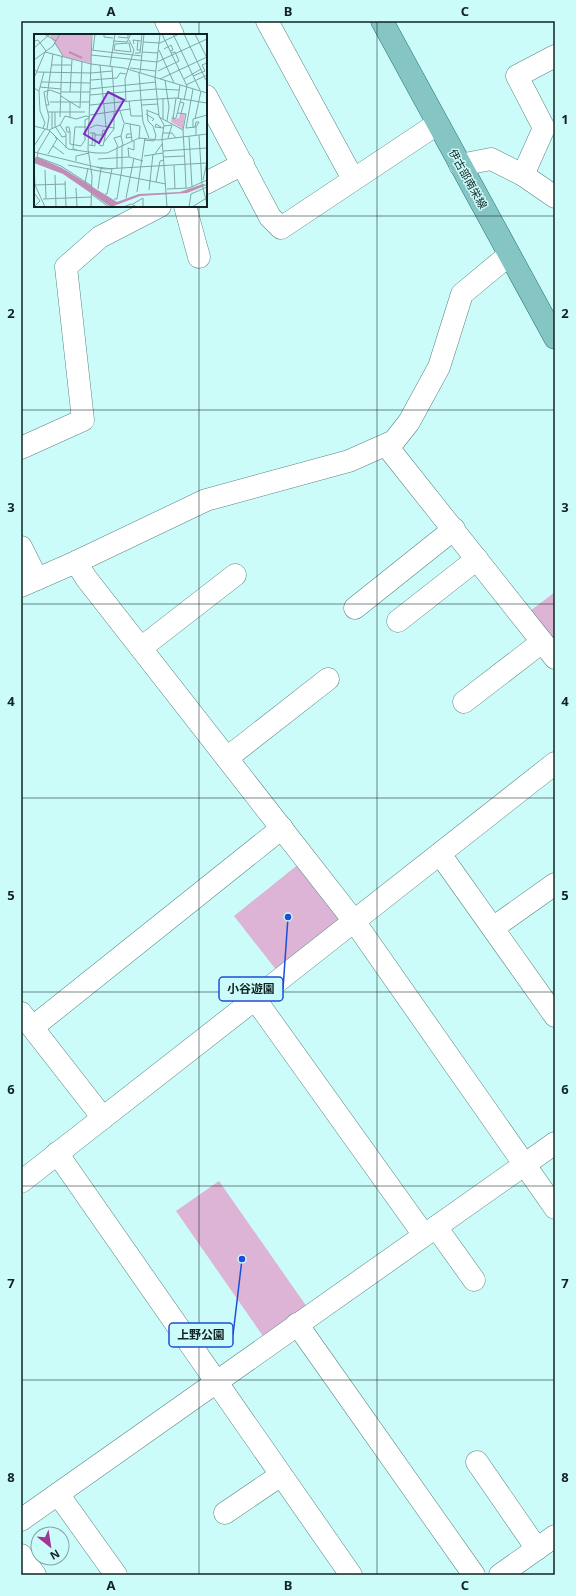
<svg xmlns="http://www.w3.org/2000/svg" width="576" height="1596" font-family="'Noto Sans','Noto Sans JP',sans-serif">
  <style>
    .green { fill: #ddb4d5 }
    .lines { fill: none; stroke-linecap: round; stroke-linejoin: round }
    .minor-casing { stroke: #588482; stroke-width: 23 }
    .major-casing { stroke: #277473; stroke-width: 23 }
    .minor { stroke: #fff; stroke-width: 22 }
    .major { stroke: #85c6c5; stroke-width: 22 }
    .grid { fill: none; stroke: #112322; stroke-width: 1; stroke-opacity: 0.55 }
    .labels { text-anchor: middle; stroke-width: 3; stroke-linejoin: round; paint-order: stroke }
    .street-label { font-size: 11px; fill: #112322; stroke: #ccfcfa }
    .inset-river { fill: none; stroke: #c08db7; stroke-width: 2 }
    .inset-road { fill: none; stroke: #81a5a4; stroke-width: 1 }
    .view { fill: #7b2cbf; fill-opacity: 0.15; stroke: #7b2cbf; stroke-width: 2 }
    .inset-edge { fill: none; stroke: #112322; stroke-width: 2 }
    .leader { fill: none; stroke: #1d4ed8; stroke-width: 1.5 }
    .callout-dot { fill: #1d4ed8; stroke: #ccfcfa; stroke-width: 1.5 }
    .callout { fill: #ccfcfa; stroke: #1d4ed8; stroke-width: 1.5 }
    .callout-label { font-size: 12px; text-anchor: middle; font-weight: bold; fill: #112322 }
    .neatline { fill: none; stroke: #112322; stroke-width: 1.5 }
    .grid-label { font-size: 13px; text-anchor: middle; font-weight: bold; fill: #112322 }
  </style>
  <rect width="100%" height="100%" fill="#ccfcfa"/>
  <g class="green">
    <path d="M555 592V643L530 611Z"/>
    <path d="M300 863 342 917 277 971 234 916Z"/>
    <path d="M219 1181 307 1307 265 1339 176 1211Z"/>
  </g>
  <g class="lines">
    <g class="minor-casing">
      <g id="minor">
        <path d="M166 21 173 35"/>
        <path d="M267 21 353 179"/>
        <path d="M206 96 270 217 281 228 437 124"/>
        <path d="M460 165 491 159 523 175 555 197"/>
        <path d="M523 175 544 128 517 76 555 56"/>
        <path d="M206 183 243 164"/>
        <path d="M185 206 199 257"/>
        <path d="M386 445 555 658"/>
        <path d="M21 448 83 420 66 267 100 237 160 206"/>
        <path d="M21 547 37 579"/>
        <path d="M76 562 86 578 354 921 555 1208"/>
        <path d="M21 586 76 562 206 500 349 461 394 441 409 422 439 367 462 294 509 255"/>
        <path d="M355 608 454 529"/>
        <path d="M398 621 477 559"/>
        <path d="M141 648 235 575"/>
        <path d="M464 702 542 642"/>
        <path d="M227 758 328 679"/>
        <path d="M440 854 555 1016"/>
        <path d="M493 928 555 884"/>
        <path d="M255 999 424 1235"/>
        <path d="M21 1013 103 1118"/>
        <path d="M33 1027 282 828"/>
        <path d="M57 1153 351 1575"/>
        <path d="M21 1182 255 999 555 763"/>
        <path d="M436 1227 474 1280"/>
        <path d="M297 1324 474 1575"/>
        <path d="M477 1462 537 1549"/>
        <path d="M58 1494 116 1575"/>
        <path d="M225 1513 281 1475"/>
        <path d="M21 1520 555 1143"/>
        <path d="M21 1555 35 1575"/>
        <path d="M500 1575 555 1536"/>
      </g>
    </g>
    <g class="major-casing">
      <path id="major" d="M382 21 555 338"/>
    </g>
    <use href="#minor" class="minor"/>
    <use href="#major" class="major"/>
  </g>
  <path class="grid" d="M199 21V35M377 21V1575M199 206V1575M21 216H555M21 410H555M21 604H555M21 798H555M21 992H555M21 1186H555M21 1380H555"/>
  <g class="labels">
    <g class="street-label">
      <text transform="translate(468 179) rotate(61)" y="4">伊古部南栄線</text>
    </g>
  </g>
  <g transform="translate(34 34)">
    <rect width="173" height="173" fill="#ccfcfa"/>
    <path d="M17 0H57V29L30 23 16 2ZM146 80H151L149 95 137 88 138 81 140 85 145 84Z" fill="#ddb4d5"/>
    <path d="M3 123 28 134 83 168 105 160 146 158 169 150 173 151 153 159 106 162 77 173 29 140 0 129V124Z" fill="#c08db7"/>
    <path class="inset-river" d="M35 18 48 24"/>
    <path class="inset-road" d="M10 0 22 7M70 0V3L79 4M126 0 121 44 125 82 130 91 128 105 133 173M128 0 153 52 150 66M139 0 166 56M150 0 173 48M161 0 173 24M84 3 94 4V0M104 6 103 16H106M0 7 4 6 12 17M79 7 93 8 97 0M109 8 126 9 145 0M21 9 29 22M95 9 97 18 80 16 81 10ZM100 10 99 6 107 7M0 14 16 0M130 15 137 11 139 16 136 17M57 16 108 22M59 16 61 0M125 16 140 49M108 18 124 19M101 19H106L108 0M57 21 123 28 173 5M0 26 19 12 26 0M17 31H37M66 31 72 93M76 32 81 0M78 33 81 77M96 34 122 37M0 35 3 38 57 39M124 37 145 27 141 18 137 19M57 39 78 37M105 39 107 66 142 64 173 69M106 39 110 0M159 42 171 37 168 31 173 29M0 44 11 18 57 30 90 34 173 59M126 45 173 23M150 45 167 35M57 46 83 44 86 39 92 40M131 46 135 73 133 87M8 48 56 49M152 51 173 41M6 53 27 55M0 54 5 57 10 38M56 55 122 48M159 55 152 94 162 93V101M5 57 6 77 11 89 9 94M27 58H56M36 58 38 25M56 61 122 55 145 56M27 62 46 74M142 64 139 85 142 84 147 65M129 65V85M144 65 146 51M95 67 97 82H108M16 68H56M92 68 91 45 100 16 95 6M146 68 150 69 147 79M12 71 10 58 16 56 27 60M56 71 107 66 109 88 115 104M108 71 124 70M46 74 48 27M112 76 125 81M86 77 90 89 96 90 98 107M14 78H51M21 78V92L28 103 32 102M143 79 152 80 149 96M112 80 120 85 118 87M56 81 96 75M26 83 28 22M36 83V68M125 83 149 96 151 131M161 85 167 57M96 90 106 92 105 105M26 91 32 100V114M0 92 15 96 34 115 62 119H73L105 104 124 106 173 100M130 92 138 91 134 104M127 93 122 90 121 93 130 94M159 93V85L173 81M161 93 162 88H165L162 93M18 94V78M56 94 62 91 80 94M13 95 15 83 12 71H15L13 63 19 20M15 96 26 91 31 82 42 85 52 82 56 83M36 98H33L32 93H35L36 98V110L47 112 51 106V86L55 84M129 99H138L142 104M97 100H93L92 104 98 103M61 101H68L69 96 73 97M165 101 168 150 173 170M155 102 158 153M110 106 120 107 122 102 119 92 114 87 113 77M70 108 80 95V78M55 111 61 112V99H56M58 111 59 99M65 111 69 112 73 93M89 111 87 102 90 90M0 112 11 95M19 112 30 120M84 113 80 104 87 102M43 116 39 115 41 93H52M129 117 173 114M0 118 70 135 173 129M3 119 16 97M4 119 3 123 27 132 58 152M14 120 23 105 21 103M121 120 128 110M110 122 129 119M95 123 94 114 100 116V107M129 123 151 122M64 125 95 123 109 127M42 127V122L55 119M0 131 1 152M34 131 132 150M140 131 141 155M151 131 152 154M63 133 78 135 73 160H71M83 134V113M11 136 12 165M21 141 22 173M169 146 173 128M31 147 32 173M122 148 126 127 130 126M51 149 54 134M1 151 32 150M1 151 11 173M42 154 43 173M64 155 67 134M133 155 155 154 173 146M115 156 119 120M103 158 111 104M0 159 6 167 0 173M57 160 75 173M92 164 100 124M9 165 57 163M80 165H83L88 134V111M99 170 109 164V173M57 173 58 142 54 115 58 0M89 173 97 170 103 173M155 173 157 160 173 153M158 173 171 165"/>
    <path class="view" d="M74 58 90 66 65 109 50 100Z"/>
    <rect width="173" height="173" class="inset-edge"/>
  </g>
  <path class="leader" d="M288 917L283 989M242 1259L233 1335"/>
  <g class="callout-dot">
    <circle cx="288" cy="917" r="4"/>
    <circle cx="242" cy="1259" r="4"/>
  </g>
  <g class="callout">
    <rect x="219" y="977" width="64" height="24" rx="4"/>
    <rect x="169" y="1323" width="64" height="24" rx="4"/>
  </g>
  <g class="callout-label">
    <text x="251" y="993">小谷遊園</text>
    <text x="201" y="1339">上野公園</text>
  </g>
  <rect width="576" height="1596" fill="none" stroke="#ccfcfa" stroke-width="44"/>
  <g transform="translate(50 1546) rotate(150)"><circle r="19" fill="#ccfcfa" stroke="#81a5a4"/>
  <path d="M0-3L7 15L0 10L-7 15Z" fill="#a23697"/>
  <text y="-6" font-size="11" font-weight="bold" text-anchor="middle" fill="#112322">N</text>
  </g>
  <rect x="22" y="22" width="532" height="1552" class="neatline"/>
  <g class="grid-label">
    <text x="111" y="16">A</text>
    <text x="288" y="16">B</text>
    <text x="465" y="16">C</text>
    <text x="11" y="124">1</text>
    <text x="565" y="124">1</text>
    <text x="11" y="318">2</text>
    <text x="565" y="318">2</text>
    <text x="11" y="512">3</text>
    <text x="565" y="512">3</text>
    <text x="11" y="706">4</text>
    <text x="565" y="706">4</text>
    <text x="11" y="900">5</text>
    <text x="565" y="900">5</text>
    <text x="11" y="1094">6</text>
    <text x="565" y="1094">6</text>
    <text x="11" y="1288">7</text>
    <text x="565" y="1288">7</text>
    <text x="11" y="1482">8</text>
    <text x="565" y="1482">8</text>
    <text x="111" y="1590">A</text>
    <text x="288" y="1590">B</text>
    <text x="465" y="1590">C</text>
  </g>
</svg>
